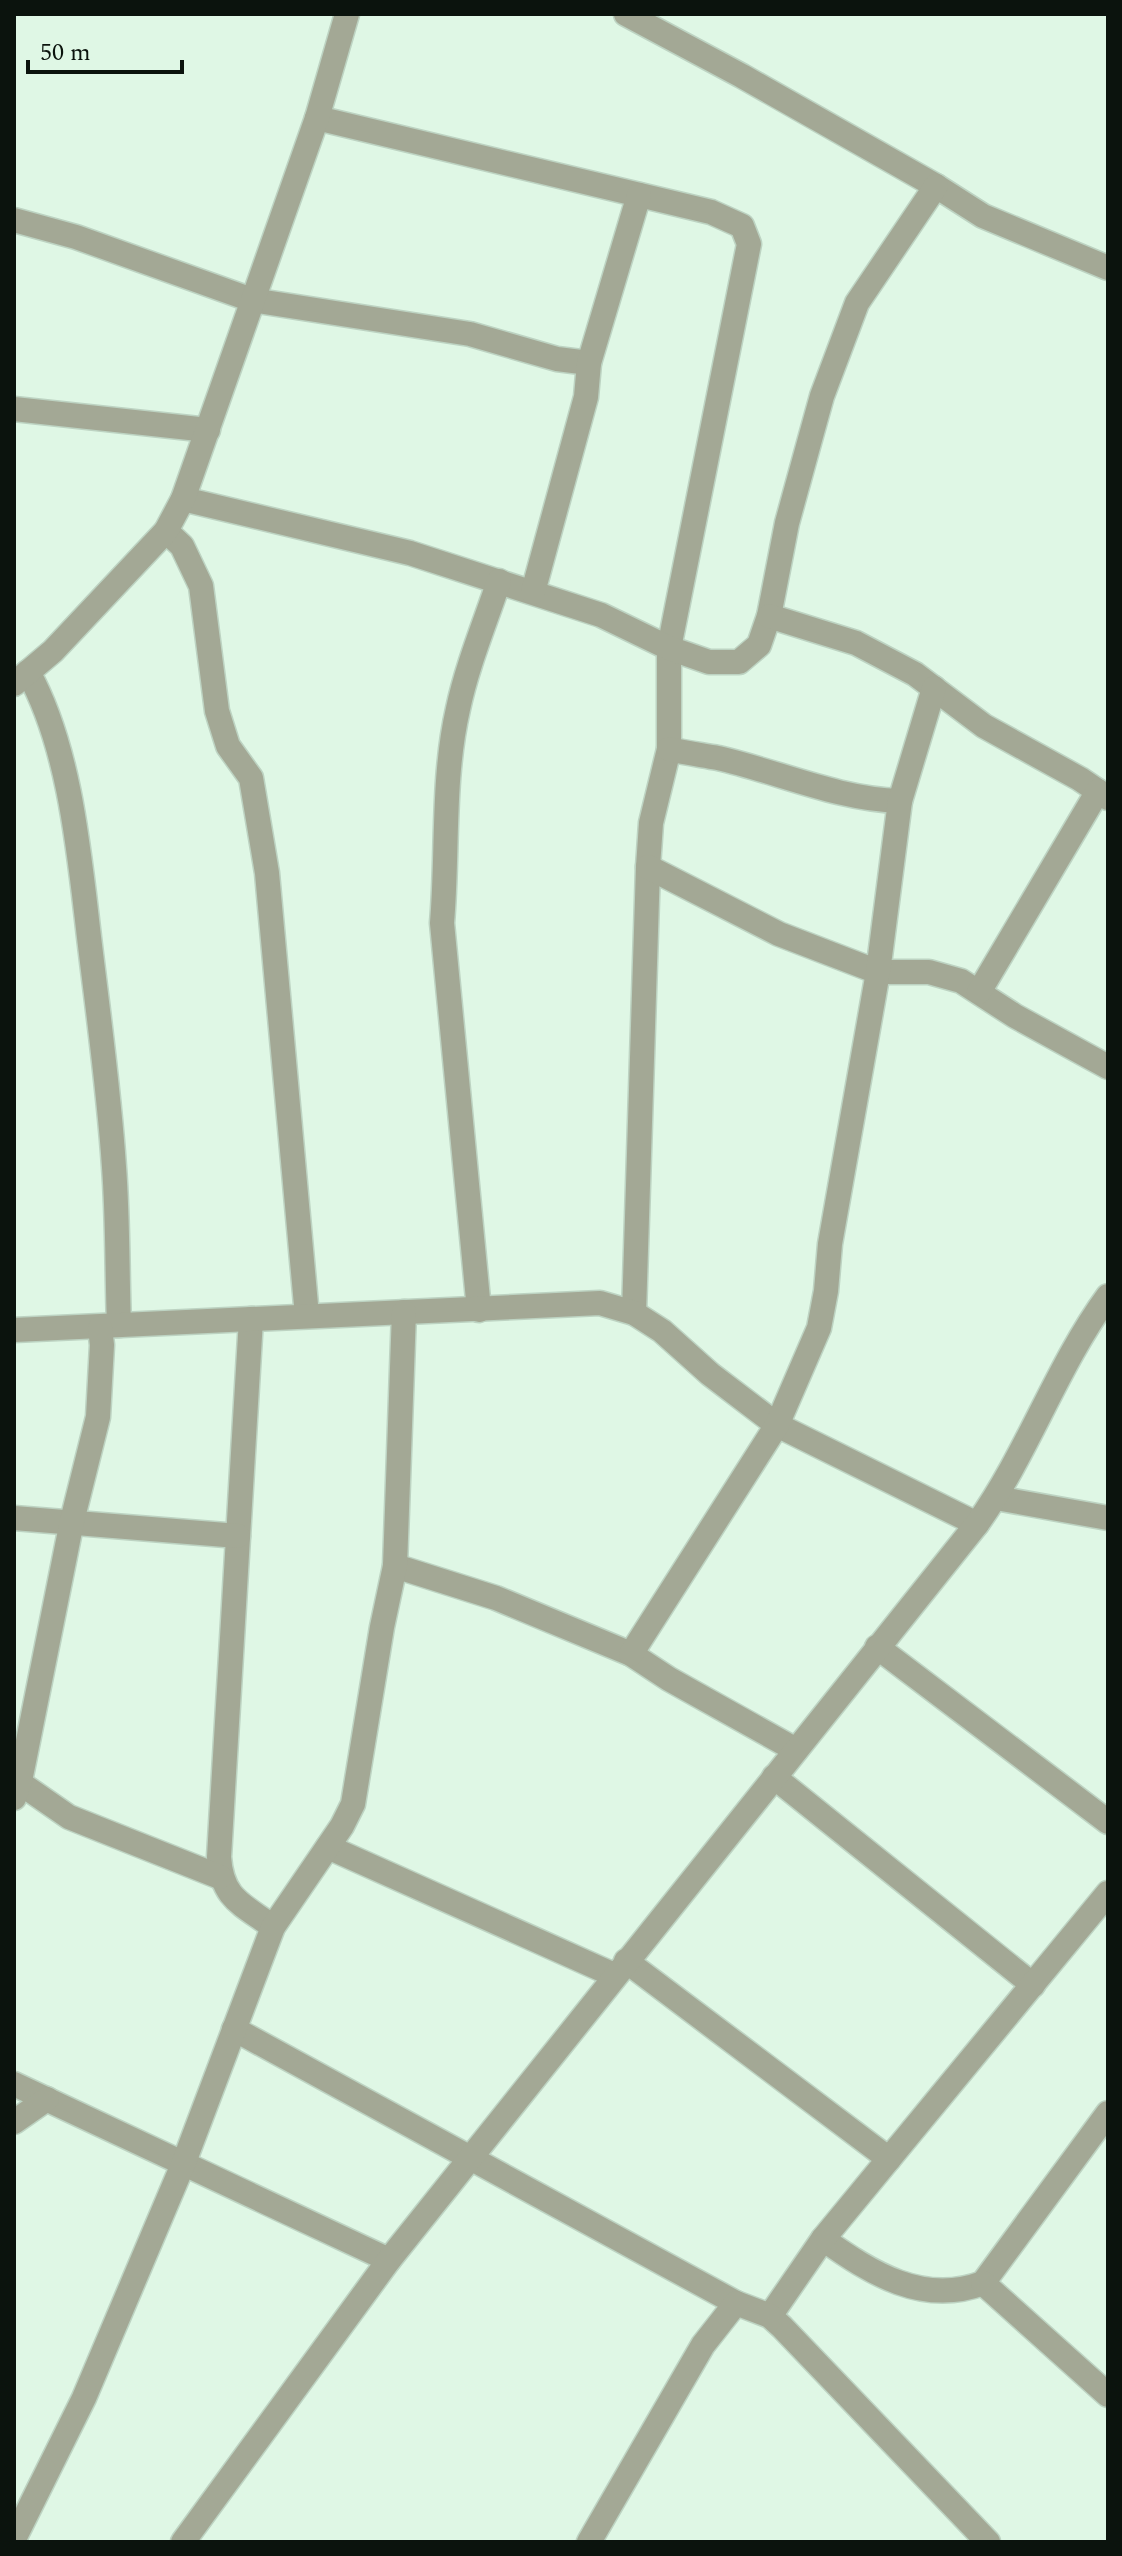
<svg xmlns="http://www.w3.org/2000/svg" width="1122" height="2556" font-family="Spectral,serif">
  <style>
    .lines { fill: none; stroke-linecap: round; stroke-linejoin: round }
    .minor-casing { stroke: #bdd3c2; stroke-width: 27 }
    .minor { stroke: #a3a895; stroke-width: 24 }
  </style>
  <rect width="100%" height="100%" fill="#dff7e5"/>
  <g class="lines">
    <g class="minor-casing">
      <g id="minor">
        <path d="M626 14 742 76 936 186 983 216 1108 268"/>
        <path d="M317 118 711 212 742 226 749 244 669 648V749L651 823 648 867 634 1313"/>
        <path d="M14 220 76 237 252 300 470 334 557 359 589 363"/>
        <path d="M14 409 208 430"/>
        <path d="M183 499 410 553 601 615 669 648 709 662H739L759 645 769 616 787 523 809 443 822 396 857 303 936 186"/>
        <path d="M166 531 182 546 201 586 217 711 228 746 251 778 267 873 307 1316"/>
        <path d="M533 592 586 397 589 363 639 195"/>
        <path d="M769 616 856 643 915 674 984 726 1080 779 1108 798"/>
        <path d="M28 672C70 748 79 852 89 937 98 1013 109 1090 114 1167 118 1219 117 1272 119 1325"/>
        <path d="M14 684 53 651 166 531 183 499 317 118 347 14"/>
        <path d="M669 749C685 753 702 755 718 758 779 772 837 799 900 801"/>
        <path d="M648 867 779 934 878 972H929L961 981 1015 1016 1108 1067"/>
        <path d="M979 992 1098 791"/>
        <path d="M479 1310 442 923C448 853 442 779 458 709 467 666 485 623 499 581"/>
        <path d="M251 1319 219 1857C222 1899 242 1904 273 1927"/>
        <path d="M14 1330 600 1303 634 1313 662 1331 710 1374 777 1425 977 1524"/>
        <path d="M996 1498 1108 1518"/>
        <path d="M14 1518 238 1536"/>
        <path d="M395 1566 496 1598 631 1654 669 1679 796 1750"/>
        <path d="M877 1647 1108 1822"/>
        <path d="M631 1654 777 1425 819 1328 826 1291 830 1244 878 972 900 801 934 688"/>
        <path d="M774 1777 1033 1985"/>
        <path d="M14 1779 69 1817 220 1877"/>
        <path d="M14 1798 20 1781 72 1521 98 1417 102 1345 100 1328"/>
        <path d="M328 1847 614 1975"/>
        <path d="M626 1961 889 2159"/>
        <path d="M234 2029 736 2303"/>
        <path d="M14 2084 389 2260"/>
        <path d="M14 2122 47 2099"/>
        <path d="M823 2239C871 2273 923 2306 983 2283L1108 2113"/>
        <path d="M983 2283 1108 2395"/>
        <path d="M770 2316 823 2239 1108 1893"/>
        <path d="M14 2539 84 2398 184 2162 273 1927 342 1826 353 1804 382 1627 395 1566 404 1312"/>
        <path d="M183 2542 389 2260 977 1524C1028 1453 1056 1367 1108 1296"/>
        <path d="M589 2542 703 2345 736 2303 770 2316 782 2327 988 2542"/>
      </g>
    </g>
    <use href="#minor" class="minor"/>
  </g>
  <rect width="1122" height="2556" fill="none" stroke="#0b130d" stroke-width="32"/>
  <path d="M28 60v12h154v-12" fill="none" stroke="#0b130d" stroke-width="4"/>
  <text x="40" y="60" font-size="24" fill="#0b130d" stroke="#dff7e5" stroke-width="6" paint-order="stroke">50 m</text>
</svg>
